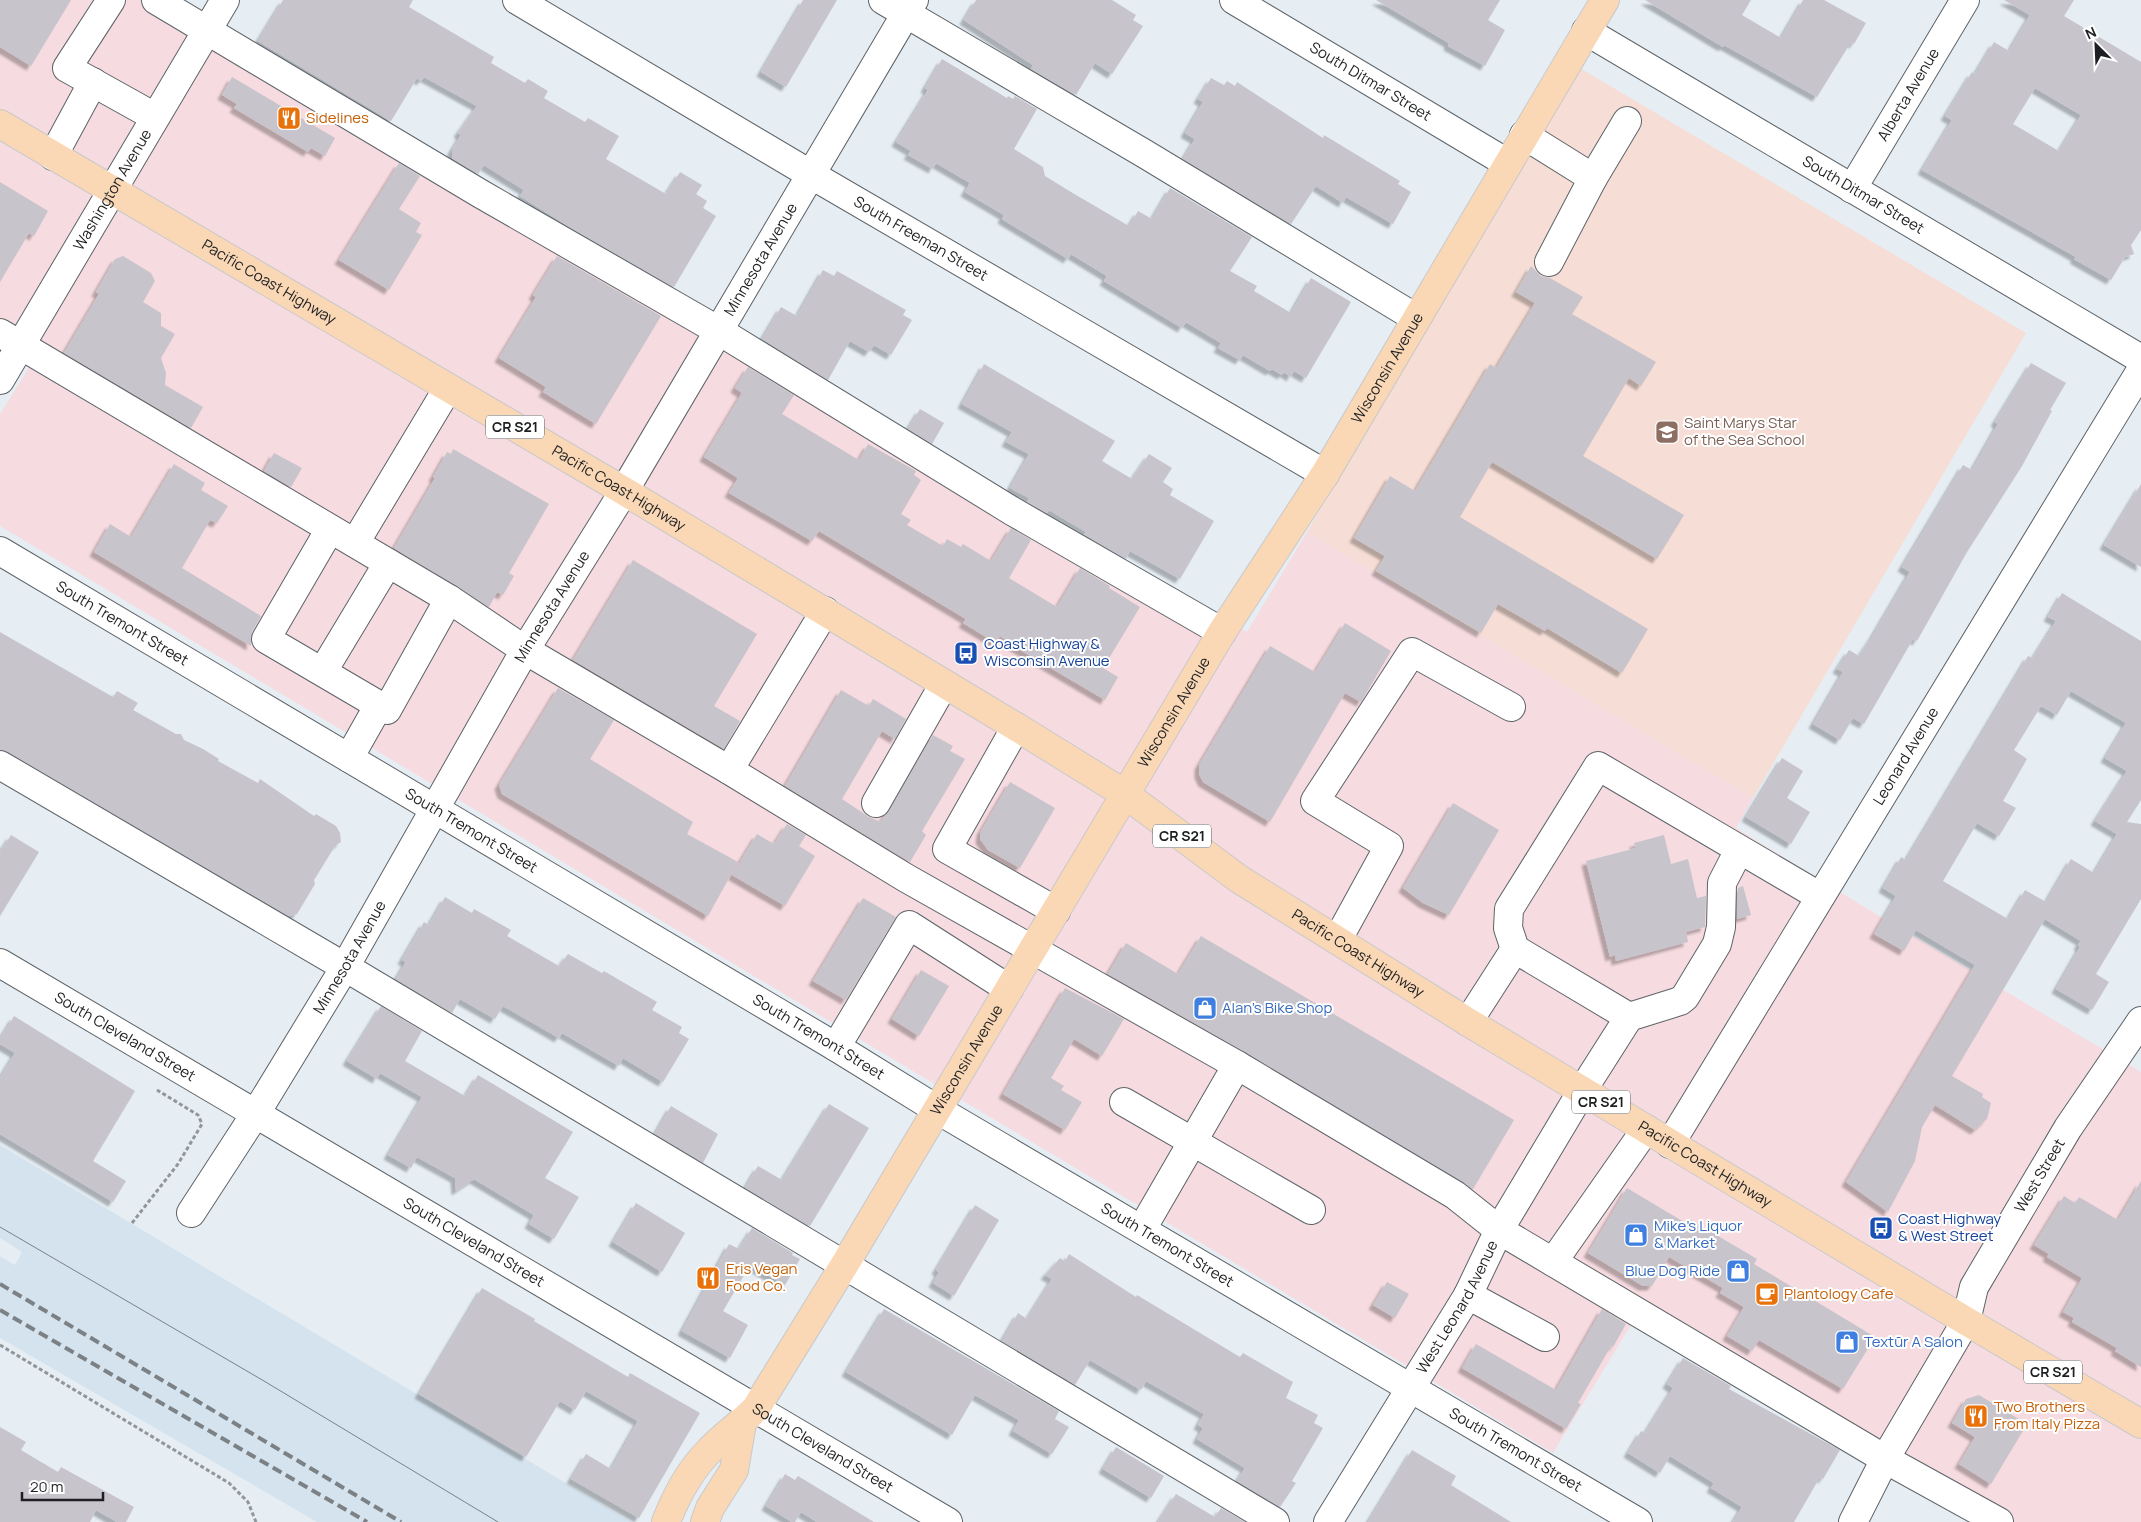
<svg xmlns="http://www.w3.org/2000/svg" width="2141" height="1522" font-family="Manrope,sans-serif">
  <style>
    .commercial { fill: #f6dbe0 }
    .built { fill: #d5e3ee }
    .education { fill: #f6ddd5 }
    .building { fill: #c8c4cc; fill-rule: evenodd; filter: url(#shadow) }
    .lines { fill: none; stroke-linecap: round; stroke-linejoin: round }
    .minor-casing { stroke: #5d6368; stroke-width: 30 }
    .major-casing { stroke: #c9c9ca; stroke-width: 30 }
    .path { stroke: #90969a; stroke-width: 3; stroke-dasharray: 4 2.5; stroke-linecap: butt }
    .minor { stroke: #fff; stroke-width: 28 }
    .major { stroke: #fad8b6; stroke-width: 28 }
    .tram { stroke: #7c8185; stroke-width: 1 }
    .rail { stroke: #7c8185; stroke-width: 4; stroke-dasharray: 10 5; stroke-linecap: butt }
    .labels { text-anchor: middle; stroke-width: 4; stroke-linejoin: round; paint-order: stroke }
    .shield { fill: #fff; stroke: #616264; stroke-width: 1 }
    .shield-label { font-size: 14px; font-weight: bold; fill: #1d1f21 }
    .street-label { font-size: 15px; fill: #1d1f21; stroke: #fff }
    .food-label { font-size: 15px; fill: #c56008; stroke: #fff; text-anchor: start }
    .education-label { font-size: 15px; fill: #785e54; stroke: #fff; text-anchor: start }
    .transit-label { font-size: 15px; fill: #164399; stroke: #fff; text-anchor: start }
    .shop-label { font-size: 15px; fill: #366cbe; stroke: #fff; text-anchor: start }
  </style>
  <defs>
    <filter id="shadow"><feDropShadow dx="-4.5" dy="4.5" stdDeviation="1" flood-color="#0004"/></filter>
  </defs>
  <rect width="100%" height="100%" fill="#e6eef4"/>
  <path class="commercial" d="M0 0H174L1247 632 1307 532 1753 798 1736 828 1866 908 2141 1072V1522H1971L1634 1320 1553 1453 0 526V414L37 355 0 332Z"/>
  <path class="built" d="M0 1145 631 1522H317L0 1338V1256L15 1265 22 1252 0 1238Z"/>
  <path class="education" d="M1580 68 2026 333 1753 798 1307 532Z"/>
  <g class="building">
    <path d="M0 0H71L31 66 0 47Z"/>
    <path d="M283 0H413L409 7 494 57 491 63 525 83 528 79 548 91 544 98 585 122 588 118 619 136 606 159 666 194 680 172 702 185 696 194 707 201 703 208 716 216 674 287 573 229 520 196 524 190 484 165 478 174 452 158V150L461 135 458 133 477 106 424 77 421 81 417 78 391 121 258 41Z"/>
    <path d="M803 0H837L786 87 761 72Z"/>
    <path d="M976 0H1112L1136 15 1133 20 1143 26 1112 74 1095 63 1076 95 1031 69 1033 65 964 20Z"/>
    <path d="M1376 0H1500L1488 20 1505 30 1485 66 1448 46 1449 43Z"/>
    <path d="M1645 0H1751L1742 15 1781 38 1803 0H1824L1866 23 1854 44 1851 42 1817 97 1724 45 1723 47Z"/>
    <path d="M2004 0H2074L2064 16 2141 62V230L2131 245 2134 254 2125 257 2111 280 2074 259 2076 257 1922 170 1952 120 1945 116 1972 72 1975 74 1994 42 2009 51 2030 15ZM2035 88 2081 115 2059 151 2013 124Z"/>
    <path d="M942 59 1007 98 1008 96 1013 99 1015 96 1037 109 1014 149 1043 167 1045 176 1071 192 1129 226 1138 211 1152 219 1170 188 1252 237 1230 271 1257 286 1254 291 1291 313 1311 278 1351 302 1306 378 1294 371 1291 377 1284 372 1282 375 1272 369 1270 371 1243 355 1240 360 1218 348 1221 343 1186 322 1182 328 1104 281 1107 276 1071 254 1068 259 1002 219 1004 215 965 192 970 183 936 163 933 169 908 155 911 151 896 142 928 90 925 88Z"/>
    <path d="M232 77 335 138 325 156 311 148 308 152 234 108 237 104 222 95Z"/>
    <path d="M1211 78 1224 85 1227 81 1235 86 1237 82 1323 138 1324 135 1400 181 1398 184 1411 192 1393 224 1346 197 1343 203 1316 186 1291 224 1183 159 1195 139 1185 133 1203 102 1198 99Z"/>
    <path d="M399 163 420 176 399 209 421 223 416 232 422 235 389 290 339 260Z"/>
    <path d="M0 182 48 211 34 236 29 233 0 282Z"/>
    <path d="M123 256 151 273 155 281 143 302 161 313V326L175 334 161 358 166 373 165 385 203 407 191 428 64 353 99 294 96 292 115 259Z"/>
    <path d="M557 256 661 316 596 424 543 392 546 387 499 358 536 297 533 295Z"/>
    <path d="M1531 266 1541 276 1550 278 1583 297 1572 314 1656 362 1641 386 1629 378 1583 456 1684 515 1657 559 1492 462 1460 517 1648 629 1622 673 1547 628 1545 631 1498 604 1481 633 1376 571 1385 556 1354 538 1390 476 1415 491 1490 364 1496 368 1535 303 1516 292Z"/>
    <path d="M823 270 834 276 837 271 906 310 903 315 912 320 891 355 874 345 869 352 850 341 828 380 762 339 781 307 797 316Z"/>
    <path d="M2031 363 2066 383 2050 410 2052 411 2022 466 1967 552 1917 641 1913 639 1864 724 1853 718 1840 740 1813 724 1843 672 1837 669 1849 650 1859 656 1872 637 1910 572 1902 567 1963 465 1972 470 1998 424 1995 422Z"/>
    <path d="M984 364 1115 441 1102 461 1132 479 1149 454 1172 468 1163 482 1173 489 1170 495 1214 521 1180 579 1130 551 1126 559 1084 534 1086 532 1049 510 1047 513 1027 502 1029 498 1010 488 1029 454 1006 442 1012 432 962 404Z"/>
    <path d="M748 367 794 395 782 414 859 460 868 444 916 471 914 475 921 480 901 514 911 520 907 525 943 546 947 539 961 547 963 544 991 561 1011 528 1031 540 1009 578 1057 607 1080 568 1110 586 1109 588 1140 607 1103 668 1118 677 1105 700 1015 647 1000 636 996 643 963 623 966 619 819 531 812 541 729 493 738 478 704 457 742 393 735 388Z"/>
    <path d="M920 409 944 423 932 444 908 429Z"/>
    <path d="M453 449 549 504 509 573 514 576 503 595 497 592 489 607 394 548 435 478 433 477 447 452 451 454Z"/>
    <path d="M274 453 302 468 291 487 264 471Z"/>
    <path d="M174 464 205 483 201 490 228 506 217 523 210 520 182 568 261 616 252 632 251 646 94 552 110 524 131 537Z"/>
    <path d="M2141 484V567L2104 545Z"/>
    <path d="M633 560 757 634 714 706 740 721 724 749 573 660Z"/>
    <path d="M2062 593 2141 641V800L2127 822 2141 824V899L2096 974 2109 982 2092 1010 2056 989 2080 947 2078 945 2081 941 2045 919 1952 1076 1983 1094 1982 1097 1991 1103 1987 1119 1975 1130 1935 1105 1922 1127 1915 1161 1888 1212 1846 1182 1975 965 1916 930 1904 951 1874 934 1896 896 1883 888 1901 857 1906 860 2028 656 2033 658 2056 621 2048 617ZM2071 691 2126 723 2105 758 2127 771 2095 821 2117 834 2094 873 2071 859 2046 902 2025 890 2008 919 1943 881 1977 823 1999 836 2016 808 2003 801 2027 759 2014 750 2041 706 2057 715Z"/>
    <path d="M1345 623 1391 651 1361 702 1345 693 1270 822 1203 782 1199 774V765L1270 646 1315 672Z"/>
    <path d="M0 632 113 697 117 691 138 703 133 710 176 734H181L184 740 203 749 219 759 218 761 258 783 260 779 314 816 316 814 336 826 340 833 341 842 335 846 314 880 315 884 297 914 289 916 8 752 0 749Z"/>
    <path d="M558 688 614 720 590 759 693 822 687 834 738 862 708 916 502 794 499 785Z"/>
    <path d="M841 690 869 706 873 699 906 719 895 739 882 731 842 799 869 817 881 822 933 735 953 746 950 751 965 759 922 831 926 835 910 862 785 786Z"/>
    <path d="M1782 758 1803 771 1787 798 1810 812 1791 844 1746 817Z"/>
    <path d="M1010 782 1055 808 1020 868 988 850 980 839 981 831Z"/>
    <path d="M1453 803 1499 830 1449 915 1423 903 1403 888Z"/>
    <path d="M787 824 806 835 799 846 815 856 785 906 732 875 757 834 774 844Z"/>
    <path d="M11 835 39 852 0 916V852Z"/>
    <path d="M1664 835 1671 864 1688 859 1697 898 1706 896 1705 927 1686 932 1688 942 1616 961 1615 955 1610 957 1586 861 1636 848 1634 843Z"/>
    <path d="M1743 886 1751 915 1737 919 1738 888Z"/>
    <path d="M445 897 472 913 474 909 511 930 507 936 559 966 568 954 602 973 604 971 657 1002 652 1010 682 1027 679 1033 689 1039 663 1082 623 1058 619 1066 562 1033 559 1038 503 1006 495 1019 460 999 452 1013 396 979 406 962 402 960 410 946 424 922 429 925Z"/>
    <path d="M863 898 896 917 846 1000 813 981Z"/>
    <path d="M1201 936 1514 1120 1473 1189 1245 1052 1108 974 1126 943 1178 974Z"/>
    <path d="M921 970 949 986 919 1036 892 1019Z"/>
    <path d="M1065 988 1124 1019 1102 1056 1074 1039 1051 1078 1064 1086 1061 1090 1082 1102 1065 1130 1003 1094Z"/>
    <path d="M381 1006 422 1031 405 1061 465 1096 478 1075 573 1132 545 1178 579 1197 554 1239 529 1224 534 1215 474 1179 456 1191 455 1178 417 1157 411 1168 388 1155 422 1097 380 1073 377 1079 347 1061Z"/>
    <path d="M14 1016 135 1091 93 1161 126 1181 113 1202 0 1134V1078L15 1053 0 1044V1039Z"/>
    <path d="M829 1104 869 1128 810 1226 745 1188 758 1166 782 1180Z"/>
    <path d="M671 1106 718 1134 703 1163 655 1134Z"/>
    <path d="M2141 1181V1367L2115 1351 2117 1348 2072 1322 2074 1318 2063 1312 2082 1278 2047 1257 2049 1254 2034 1245 2064 1196 2075 1203 2079 1197 2118 1220Z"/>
    <path d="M1627 1188 1689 1225 1691 1220 1757 1259 1754 1264 1875 1337 1843 1389 1759 1340 1752 1351 1727 1336 1744 1307 1720 1293 1723 1288 1669 1257 1652 1286H1643L1588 1253Z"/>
    <path d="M636 1203 685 1233 662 1272 613 1242Z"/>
    <path d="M975 1205 999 1220 954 1296 933 1283 939 1272 936 1270Z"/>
    <path d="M752 1228 793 1253 792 1255 800 1259 785 1285 750 1265 723 1311 748 1325 730 1358 682 1331 729 1244 739 1249Z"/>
    <path d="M1069 1254 1136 1297 1137 1295 1240 1357 1243 1353 1293 1382 1286 1398 1318 1415 1314 1423 1323 1428 1292 1481 1296 1483 1280 1507 1237 1481 1245 1468 1197 1439 1203 1428 1198 1425 1204 1414 1146 1381 1141 1390 1090 1360 1075 1385 1002 1341 1018 1313 1027 1319 1052 1279 1045 1275 1060 1258 1065 1262Z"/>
    <path d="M1387 1282 1409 1294 1395 1318 1373 1305Z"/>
    <path d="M482 1288 535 1319 534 1321 628 1377 630 1373 700 1413 639 1518 571 1479 586 1454 611 1469 638 1421 586 1391 575 1410 560 1401 526 1457 419 1394Z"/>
    <path d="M884 1309 1059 1411 1055 1419 1069 1427 1052 1454 1013 1431 1019 1420 975 1395 952 1435 846 1372Z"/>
    <path d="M1602 1309 1626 1324 1613 1347 1611 1346 1578 1403 1581 1404 1566 1429 1462 1368 1476 1344 1556 1390Z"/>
    <path d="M1683 1358 1731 1386 1729 1389 1840 1450 1823 1479 1820 1477 1794 1522H1733L1742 1507 1711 1488 1714 1483 1670 1456 1660 1473 1628 1453 1641 1431 1645 1433 1673 1388 1667 1384Z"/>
    <path d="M1979 1395 2027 1424 1991 1484 1959 1464 1975 1437 1952 1423 1966 1399Z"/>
    <path d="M0 1427 26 1442 21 1450 58 1472 61 1467 134 1507 126 1522H117L96 1510 90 1522H0Z"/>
    <path d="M1116 1447 1164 1476 1151 1498 1103 1469Z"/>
    <path d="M1412 1450 1456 1476 1451 1485 1511 1522H1368Z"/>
    <path d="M785 1474 795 1480 798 1476 874 1522H817L801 1512 795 1522H792L766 1506Z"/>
    <path d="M1176 1494 1215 1517 1221 1508 1245 1522H1158Z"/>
  </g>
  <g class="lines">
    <g class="minor-casing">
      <g id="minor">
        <path d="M111 0 67 68 155 117"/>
        <path d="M156 0 481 194 719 331 1012 511 1222 632"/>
        <path id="s1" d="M517 0 810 174 1325 474"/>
        <path d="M883 0 1145 154 1416 318"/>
        <path id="s2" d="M1234 0 1507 163"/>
        <path id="s3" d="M1586 31 2141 359"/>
        <path d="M1524 135 1593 178 1627 121"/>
        <path d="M53 156 93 82"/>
        <path id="s4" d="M1852 189 1965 0"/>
        <path d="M1549 262 1593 178"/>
        <path d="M0 333 449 599 525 650 729 770 906 878 1237 1065 1455 1195 1499 1230 1885 1459 1999 1522"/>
        <path id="s5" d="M0 380 225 0"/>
        <path d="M330 529 266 639 387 710 449 599"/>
        <path d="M355 543 448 388"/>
        <path id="s6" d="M0 551 836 1047 938 1110 1638 1522"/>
        <path d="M323 671 388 563"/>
        <path d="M1016 727 947 849 1056 911"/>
        <path d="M349 758 379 705"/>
        <path d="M0 765 345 967 1275 1522"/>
        <path d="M729 770 825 611"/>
        <path d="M876 803 944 684"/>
        <path d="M1338 939 1389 846 1315 801 1412 652 1511 707"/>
        <path id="s7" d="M0 963 948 1522"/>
        <path d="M1629 1017 1515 949 1508 928 1509 909 1598 766 1819 896"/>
        <path d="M1468 1022 1515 949"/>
        <path d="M836 1047 909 925 1009 989"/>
        <path d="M1124 1102 1311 1210"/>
        <path id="s8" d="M1670 1144 2141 370"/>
        <path id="s9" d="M191 1213 256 1113 345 967 525 650 624 491 914 0"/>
        <path d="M1142 1229 1237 1065"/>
        <path d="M1553 1262 1646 1129"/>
        <path d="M1468 1295 1545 1337"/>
        <path id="s10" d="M1328 1522 1468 1295 1499 1230 1582 1091 1629 1017 1680 1001 1685 997 1717 944 1721 927 1722 883 1739 850"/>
        <path id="s11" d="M1853 1522 1885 1459 1966 1321 1974 1287 2068 1128 2141 1021"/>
      </g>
    </g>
    <g class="major-casing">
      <g id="major">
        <path id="s12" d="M0 124 624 491 1028 734 1125 794 1239 879 1468 1022 1966 1321 2141 1424"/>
        <path id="s13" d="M666 1522C676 1496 690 1470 710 1450 724 1435 741 1424 756 1408L845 1264 1222 632 1325 474 1605 0"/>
        <path d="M705 1522 710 1508 734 1470 742 1423"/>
      </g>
    </g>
    <g class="path">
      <path d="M132 1223 178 1164 202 1124 198 1115 157 1090"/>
      <path d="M0 1345 229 1483 248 1502 256 1522"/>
    </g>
    <use href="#minor" class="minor"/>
    <use href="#major" class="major"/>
    <path class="tram" d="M0 1227 264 1381 498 1522"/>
    <g class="rail">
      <path d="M0 1284 401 1522"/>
      <path d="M0 1310 367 1522"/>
    </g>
  </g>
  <defs>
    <g id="restaurant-square" transform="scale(1.25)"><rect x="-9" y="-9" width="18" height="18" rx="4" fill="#e8710a" stroke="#fff"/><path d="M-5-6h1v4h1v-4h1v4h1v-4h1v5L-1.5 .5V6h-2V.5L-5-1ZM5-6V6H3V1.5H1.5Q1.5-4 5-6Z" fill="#fff"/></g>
    <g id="school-square" transform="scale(1.25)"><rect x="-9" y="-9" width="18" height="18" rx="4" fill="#8d6e63" stroke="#fff"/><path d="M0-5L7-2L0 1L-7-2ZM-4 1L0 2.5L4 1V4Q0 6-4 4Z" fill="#fff"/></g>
    <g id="bus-square" transform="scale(1.25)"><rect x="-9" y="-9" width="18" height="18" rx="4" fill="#1a4fb4" stroke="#fff"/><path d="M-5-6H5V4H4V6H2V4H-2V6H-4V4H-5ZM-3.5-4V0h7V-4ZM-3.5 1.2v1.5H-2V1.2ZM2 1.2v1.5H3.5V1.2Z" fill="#fff"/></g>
    <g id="shop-square" transform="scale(1.25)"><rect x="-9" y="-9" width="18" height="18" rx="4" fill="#3f7fe0" stroke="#fff"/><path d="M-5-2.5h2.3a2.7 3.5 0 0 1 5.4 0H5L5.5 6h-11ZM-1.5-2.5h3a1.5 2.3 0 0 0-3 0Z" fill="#fff"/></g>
    <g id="cafe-square" transform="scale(1.25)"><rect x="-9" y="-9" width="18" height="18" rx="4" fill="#e8710a" stroke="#fff"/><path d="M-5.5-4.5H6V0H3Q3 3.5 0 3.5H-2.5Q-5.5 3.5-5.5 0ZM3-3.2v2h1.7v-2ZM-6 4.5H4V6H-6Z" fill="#fff"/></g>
  </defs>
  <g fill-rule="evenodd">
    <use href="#restaurant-square" x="289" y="118"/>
    <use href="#school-square" x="1667" y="432"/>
    <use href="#bus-square" x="966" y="653"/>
    <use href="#shop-square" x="1205" y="1008"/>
    <use href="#bus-square" x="1881" y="1228"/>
    <use href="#shop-square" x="1636" y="1235"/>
    <use href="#shop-square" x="1738" y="1271"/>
    <use href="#restaurant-square" x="708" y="1278"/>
    <use href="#cafe-square" x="1767" y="1294"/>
    <use href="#shop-square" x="1847" y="1342"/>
    <use href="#restaurant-square" x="1976" y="1416"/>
  </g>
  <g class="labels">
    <g class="shield">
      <rect x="486" y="415.5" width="58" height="23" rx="4"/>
      <rect x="1153" y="824.5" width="58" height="23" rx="4"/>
      <rect x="1572" y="1090.5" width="58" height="23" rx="4"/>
      <rect x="2024" y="1360.5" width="58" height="23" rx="4"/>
    </g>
    <g class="shield-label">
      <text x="515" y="432">CR S21</text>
      <text x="1182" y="841">CR S21</text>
      <text x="1601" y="1107">CR S21</text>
      <text x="2053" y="1377">CR S21</text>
    </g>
    <g class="street-label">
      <text dy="5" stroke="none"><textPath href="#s2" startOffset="159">South Ditmar Street</textPath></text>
      <text dy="5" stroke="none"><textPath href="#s4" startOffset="110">Alberta Avenue</textPath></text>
      <text dy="5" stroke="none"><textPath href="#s5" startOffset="221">Washington Avenue</textPath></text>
      <text dy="5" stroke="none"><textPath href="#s3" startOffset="322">South Ditmar Street</textPath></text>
      <text dy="5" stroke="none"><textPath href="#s1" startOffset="469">South Freeman Street</textPath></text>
      <text dy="5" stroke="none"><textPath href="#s9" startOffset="1111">Minnesota Avenue</textPath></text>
      <text dy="5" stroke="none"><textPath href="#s12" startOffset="312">Pacific Coast Highway</textPath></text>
      <text dy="5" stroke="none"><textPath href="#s13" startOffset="1364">Wisconsin Avenue</textPath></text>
      <text dy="5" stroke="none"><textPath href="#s12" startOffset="718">Pacific Coast Highway</textPath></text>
      <text dy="5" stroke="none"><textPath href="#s9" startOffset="706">Minnesota Avenue</textPath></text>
      <text dy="5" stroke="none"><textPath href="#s6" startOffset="142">South Tremont Street</textPath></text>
      <text dy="5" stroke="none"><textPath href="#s13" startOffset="959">Wisconsin Avenue</textPath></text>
      <text dy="5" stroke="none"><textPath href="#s8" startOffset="454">Leonard Avenue</textPath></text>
      <text dy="5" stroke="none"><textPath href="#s6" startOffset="548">South Tremont Street</textPath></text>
      <text dy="5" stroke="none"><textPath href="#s12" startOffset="1592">Pacific Coast Highway</textPath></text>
      <text dy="5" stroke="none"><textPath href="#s9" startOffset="301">Minnesota Avenue</textPath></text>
      <text dy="5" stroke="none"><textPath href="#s7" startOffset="145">South Cleveland Street</textPath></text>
      <text dy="5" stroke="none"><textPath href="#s6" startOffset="952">South Tremont Street</textPath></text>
      <text dy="5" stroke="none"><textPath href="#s13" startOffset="554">Wisconsin Avenue</textPath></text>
      <text dy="5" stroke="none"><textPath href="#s12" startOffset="1998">Pacific Coast Highway</textPath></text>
      <text dy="5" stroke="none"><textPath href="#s11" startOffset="395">West Street</textPath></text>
      <text dy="5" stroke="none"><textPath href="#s7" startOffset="550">South Cleveland Street</textPath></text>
      <text dy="5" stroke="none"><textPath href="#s6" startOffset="1358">South Tremont Street</textPath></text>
      <text dy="5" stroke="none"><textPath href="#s10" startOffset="251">West Leonard Avenue</textPath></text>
      <text dy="5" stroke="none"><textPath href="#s7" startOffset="955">South Cleveland Street</textPath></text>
      <text dy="5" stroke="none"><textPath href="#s6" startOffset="1762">South Tremont Street</textPath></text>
    </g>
    <g class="food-label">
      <text x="306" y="123">Sidelines</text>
      <text x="726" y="1274">Eris Vegan<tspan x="726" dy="17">Food Co.</tspan></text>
      <text x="1784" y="1299">Plantology Cafe</text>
      <text x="1994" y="1412">Two Brothers<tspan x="1994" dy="17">From Italy Pizza</tspan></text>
    </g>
    <g class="education-label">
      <text x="1684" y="428">Saint Marys Star<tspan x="1684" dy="17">of the Sea School</tspan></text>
    </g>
    <g class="transit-label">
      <text x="984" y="649">Coast Highway &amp;<tspan x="984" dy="17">Wisconsin Avenue</tspan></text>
      <text x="1898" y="1224">Coast Highway<tspan x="1898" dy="17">&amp; West Street</tspan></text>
    </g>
    <g class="shop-label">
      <text x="1222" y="1013">Alan's Bike Shop</text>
      <text x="1654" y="1231">Mike's Liquor<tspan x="1654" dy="17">&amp; Market</tspan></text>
      <text x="1720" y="1276" text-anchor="end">Blue Dog Ride</text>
      <text x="1864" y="1347">Textūr A Salon</text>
    </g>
  </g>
  <g transform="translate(2096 45) rotate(336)" stroke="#ffffff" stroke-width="4" paint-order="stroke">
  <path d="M0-4L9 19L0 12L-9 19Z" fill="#1d1f21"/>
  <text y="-8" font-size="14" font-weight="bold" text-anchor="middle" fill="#1d1f21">N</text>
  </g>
  <path d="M22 1492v8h81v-8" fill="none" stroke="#1d1f21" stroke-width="2.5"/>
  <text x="30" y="1492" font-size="15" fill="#1d1f21" stroke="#ffffff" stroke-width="4" paint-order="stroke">20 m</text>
</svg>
